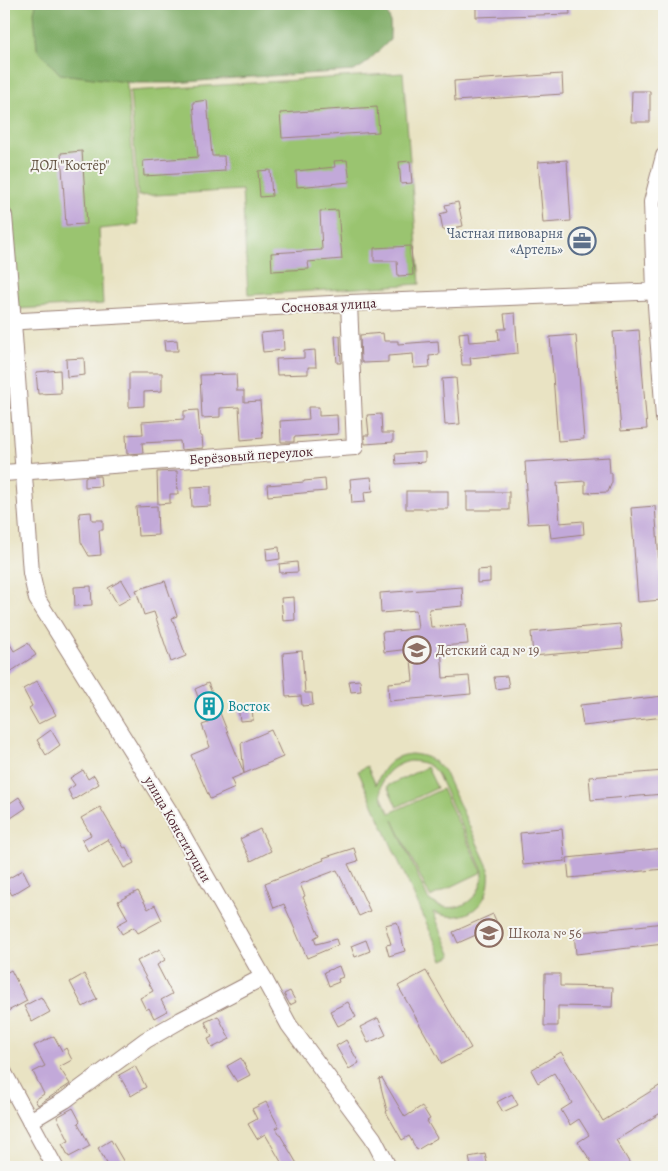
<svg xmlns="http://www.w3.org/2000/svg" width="668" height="1171" font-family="Alegreya,serif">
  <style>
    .green { fill: #9ac470; stroke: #72724e; fill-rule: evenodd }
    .forest { fill: #7baa62; stroke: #626446 }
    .building { fill: #c2a9d9 }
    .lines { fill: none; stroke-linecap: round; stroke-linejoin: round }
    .minor-casing { stroke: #9a8177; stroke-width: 18 }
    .minor { stroke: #fff; stroke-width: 16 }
    .labels { text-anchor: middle; stroke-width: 4; stroke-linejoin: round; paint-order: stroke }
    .park-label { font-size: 14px; fill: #625140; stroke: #f6f6f2 }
    .service-label { font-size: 14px; fill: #4e5e75; stroke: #f6f6f2; text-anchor: end }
    .street-label { font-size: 14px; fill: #4a1f2b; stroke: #f6f6f2 }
    .education-label { font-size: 14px; fill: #785e54; stroke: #f6f6f2; text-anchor: start }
    .culture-label { font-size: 14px; fill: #0d838f; stroke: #f6f6f2; text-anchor: start }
  </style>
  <rect width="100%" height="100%" fill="#f6f6f2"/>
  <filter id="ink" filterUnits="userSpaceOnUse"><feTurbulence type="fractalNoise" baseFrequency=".02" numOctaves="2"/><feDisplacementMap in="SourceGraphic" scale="10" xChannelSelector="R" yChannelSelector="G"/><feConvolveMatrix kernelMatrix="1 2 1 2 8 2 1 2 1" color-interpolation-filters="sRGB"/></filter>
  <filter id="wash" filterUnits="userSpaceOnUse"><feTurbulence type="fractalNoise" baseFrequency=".0096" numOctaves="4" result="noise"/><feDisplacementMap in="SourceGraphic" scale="20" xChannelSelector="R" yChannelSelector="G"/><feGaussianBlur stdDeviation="1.12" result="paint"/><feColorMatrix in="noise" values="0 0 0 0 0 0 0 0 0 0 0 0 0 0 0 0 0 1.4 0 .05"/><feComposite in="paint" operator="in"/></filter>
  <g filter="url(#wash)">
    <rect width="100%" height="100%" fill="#e9e3c3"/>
    <g class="green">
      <path d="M4 4H357L126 73 138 225 99 229 103 304 17 309 4 129Z"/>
      <path d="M403 73 420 284 248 295 242 190 138 196 130 91Z"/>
      <path d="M411 754C426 755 435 760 444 771L489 869C493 904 466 926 433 912L452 956 443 960 358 771 367 766 376 785C382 767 392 756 411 754ZM410 761C423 762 429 763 437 773L483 871C483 902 452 919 428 899L393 820 430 897 482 872 442 789 390 813C386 807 381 798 381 791 380 774 396 764 410 761Z"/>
      <path d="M427 767 437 788 397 807 387 786Z"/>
    </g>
    <path class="forest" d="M36 4H378C393 15 390 22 390 40L364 65 354 71 235 78 175 83H135L60 74 37 49 34 12Z"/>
    <g id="blocks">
      <g class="building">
        <path d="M476 4H569L570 14 476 17Z"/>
        <path d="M562 74 563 94 455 101 454 81Z"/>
        <path d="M632 91H650V122H631Z"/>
        <path d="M207 100 212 156H224L225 171 144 176 143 161 198 157 193 102Z"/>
        <path d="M377 107 379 132 282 138 280 113Z"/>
        <path d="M82 151 87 224 66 225 61 153Z"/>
        <path d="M347 160 350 182 297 187 296 171 335 167 334 161Z"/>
        <path d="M567 160 571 221 543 223 538 162Z"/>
        <path d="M410 161 412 183 401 184 399 162Z"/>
        <path d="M270 170 272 196 260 197 258 171Z"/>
        <path d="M458 202 463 226 443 230 440 214 447 212 445 205Z"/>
        <path d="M338 210 342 259 308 262 309 269 272 271 271 253 322 250 320 211Z"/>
        <path d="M411 246 413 275 398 276 397 261H374V248Z"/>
        <path d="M515 313 518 353 470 358 471 365H462L459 333 468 332 469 342 499 340 498 329H506L504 314Z"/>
        <path d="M639 330 647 429 621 431 613 332Z"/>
        <path d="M283 331 284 350 263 352 261 333Z"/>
        <path d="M383 333 384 341H398V344L438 341 439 355 429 356 430 367 414 368 413 354 388 356V362L363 363V362H361L360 335Z"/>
        <path d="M576 335 584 439 558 441 550 337Z"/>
        <path d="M335 336H340L341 363H337Z"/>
        <path d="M177 340 178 351H165L164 341Z"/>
        <path d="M315 350 316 367H308V374L277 375 276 359 304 358V351Z"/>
        <path d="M84 358 85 375 67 377 66 359Z"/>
        <path d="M60 370 61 393 38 394 36 372Z"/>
        <path d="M129 373H162V391L144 392V406L129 407Z"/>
        <path d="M236 374 237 391H244V402L260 401 263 438 241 440 239 407 220 408V417L202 418 200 375Z"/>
        <path d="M456 378 460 424 445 425 442 379Z"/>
        <path d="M308 407H319V416L337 415 338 434 294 437V442H281L280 421 309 419Z"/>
        <path d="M198 410 200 436H202L203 448 181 450 180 441 142 443 143 453 127 454 126 435 143 434 142 422 184 419V411Z"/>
        <path d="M381 414 382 433H393V442L365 444 364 435H369L367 415Z"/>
        <path d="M425 452V462L396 464 395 454Z"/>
        <path d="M609 457 610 473H612V482L608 492 585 493V481L557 483 560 523 583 521 584 534 551 538 549 523 528 524 525 489H527L525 462Z"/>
        <path d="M177 471 178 494H170V503L158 504 157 472Z"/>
        <path d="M100 476 101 486 85 487V477Z"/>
        <path d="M371 477 373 491 364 492 365 502 352 503 350 479Z"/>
        <path d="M325 479 326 491 268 496 267 485 304 482V481Z"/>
        <path d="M211 486V506L192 507 191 487Z"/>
        <rect x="406" y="491" width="42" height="18"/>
        <rect x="467" y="492" width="42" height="18"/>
        <path d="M157 506 158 535 138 536 136 507Z"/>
        <path d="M655 506 662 600 638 602 631 508Z"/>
        <path d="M91 512 92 520H103V530H99L101 555 89 556 81 542 79 513Z"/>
        <path d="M279 547 280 559 267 561 266 549Z"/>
        <path d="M297 562 298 572 280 573 279 564Z"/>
        <path d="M490 569V582L477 583V570Z"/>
        <path d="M122 580 132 597 118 605 108 588Z"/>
        <path d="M165 581 177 616 172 618 186 656 171 662 154 612 144 615 136 590Z"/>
        <path d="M91 586 92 605 75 606 74 587Z"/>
        <path d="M462 587 463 606 429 609 431 627 466 624 468 644 441 646 443 678 469 676 471 694 389 701 388 683 413 681 410 649 384 652 382 632 418 629 416 610 381 613 380 593Z"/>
        <path d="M294 597 295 620 283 621 281 598Z"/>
        <path d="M620 624 623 648 533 656 531 632Z"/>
        <path d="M4 634 14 651 28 643 36 655 4 676Z"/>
        <path d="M302 651 305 693H312L313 705 302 706 301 696 286 697 283 653Z"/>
        <path d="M507 676 509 687 496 689 494 677Z"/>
        <path d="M360 680 361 691 351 692 349 681Z"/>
        <path d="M37 681 56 715 38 724 29 708 32 706 23 689Z"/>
        <path d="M208 683 244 773 241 743 271 730 283 757 231 779 235 788 210 799 191 755 210 747 202 725 208 723 195 689Z"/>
        <path d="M664 696V717L583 726 580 705Z"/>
        <path d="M252 706 253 720 240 721 238 707Z"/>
        <path d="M51 730 60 745 46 755 37 740Z"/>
        <path d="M83 770 88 779 94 775 99 784 73 800 68 790 75 785 70 778Z"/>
        <path d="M664 771V794L591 800 589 777Z"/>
        <path d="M19 797 26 808 8 820 4 813V807Z"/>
        <path d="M100 807 124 848 126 847 134 863 124 868 108 839 88 851 82 840 91 835 81 818Z"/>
        <path d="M260 829 271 851 251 861 240 839Z"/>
        <path d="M562 829 565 861 523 865 520 833Z"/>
        <path d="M354 848 358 861 348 864 370 911 359 916 337 870 300 884 305 896 303 897 319 935 314 938 316 944 336 939 338 945 307 958 284 904 274 908 265 883 324 860 323 858Z"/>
        <path d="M664 848V869L569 878 567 858Z"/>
        <path d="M23 870 30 884 12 895 4 881Z"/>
        <path d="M138 891 148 909 155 905 162 920 138 933 134 927 122 934 117 925 128 919 118 901Z"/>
        <path d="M493 914 498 925 458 943 453 932Z"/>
        <path d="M397 922 405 951 389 956 386 945 391 944 385 925Z"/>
        <path d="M664 923V944L576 954 574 933Z"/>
        <path d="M366 940 370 951 355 957 351 946Z"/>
        <path d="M160 949 165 960 157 965 172 994 161 1000 167 1011 154 1018 149 1008 146 1010 140 998 153 991 137 961Z"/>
        <path d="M339 966 343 977 338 979 339 982 329 986 324 972Z"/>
        <path d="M11 970 27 1001 4 1013V974Z"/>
        <path d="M426 971 471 1048 442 1064 398 986Z"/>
        <path d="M84 974 97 999 83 1007 70 982Z"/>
        <path d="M545 974H560V986L613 987 612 1007 558 1006V1026H544Z"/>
        <path d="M290 991 296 1002 290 1005 284 994Z"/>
        <path d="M41 997 50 1012 32 1022 24 1006Z"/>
        <path d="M348 1002 356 1017 338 1026 330 1011Z"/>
        <path d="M218 1016 230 1039 212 1048 208 1039 212 1037 205 1022Z"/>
        <path d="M378 1018 386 1035 368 1043 360 1027Z"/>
        <path d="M54 1036 62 1051 66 1048 72 1060 59 1067 70 1084 38 1105 35 1100 44 1094 33 1072 45 1066 34 1046Z"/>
        <path d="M346 1040 359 1063 349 1069 336 1046Z"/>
        <path d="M561 1052 603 1121 664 1083V1111L616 1140 632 1167H595L578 1142 589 1135 579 1119 570 1125 561 1110 572 1103 554 1073 538 1083 531 1070Z"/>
        <path d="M241 1058 250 1075 237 1082 227 1066Z"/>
        <path d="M135 1066 146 1087 131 1096 119 1075Z"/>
        <path d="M382 1078 405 1117 422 1106 430 1119 427 1121 437 1138 417 1150 409 1136 402 1140 386 1112 387 1111 379 1079Z"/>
        <path d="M512 1094 518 1105 503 1112 497 1102Z"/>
        <path d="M266 1102 279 1127 276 1128 299 1167H284L265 1134 257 1139 248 1124 257 1119 252 1109Z"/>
        <path d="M73 1108 80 1121 78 1123 90 1146 69 1157 62 1144 69 1141 57 1117Z"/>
        <path d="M111 1140 125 1164 120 1167H109L98 1148Z"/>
        <path d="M485 1154 488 1167H471L469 1157Z"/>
      </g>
    </g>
  </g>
  <g filter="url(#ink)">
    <use href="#blocks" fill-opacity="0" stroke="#9a8177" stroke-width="1"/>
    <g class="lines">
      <g class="minor-casing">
        <g id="minor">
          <path d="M664 156 652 202 655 291 664 418"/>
          <path d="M4 216 13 322 31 573 37 599 169 811 263 977 289 1025 373 1138 388 1167"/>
          <path d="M4 322 349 303 664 291"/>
          <path d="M4 473 355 447 349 303"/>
          <path d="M4 1073 55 1167"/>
          <path d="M30 1121 65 1100 146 1040 181 1020 263 977"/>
        </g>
      </g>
      <use href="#minor" class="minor"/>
    </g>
  </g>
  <defs>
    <g id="office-ring" transform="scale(1.4375)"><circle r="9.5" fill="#f6f6f2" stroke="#5c6f8a" stroke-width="1.5"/><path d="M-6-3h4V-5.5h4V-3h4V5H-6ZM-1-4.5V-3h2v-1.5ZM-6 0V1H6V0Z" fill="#5c6f8a"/></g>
    <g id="school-ring" transform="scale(1.4375)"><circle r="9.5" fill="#f6f6f2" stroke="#8d6e63" stroke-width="1.5"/><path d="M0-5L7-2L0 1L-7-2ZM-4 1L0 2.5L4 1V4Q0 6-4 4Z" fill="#8d6e63"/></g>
    <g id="building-ring" transform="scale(1.4375)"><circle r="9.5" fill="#f6f6f2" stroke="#0f9aa8" stroke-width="1.5"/><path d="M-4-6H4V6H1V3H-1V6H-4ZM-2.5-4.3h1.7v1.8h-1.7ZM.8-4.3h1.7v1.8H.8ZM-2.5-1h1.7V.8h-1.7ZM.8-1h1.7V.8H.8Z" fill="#0f9aa8"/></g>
  </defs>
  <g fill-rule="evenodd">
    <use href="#office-ring" x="582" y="241"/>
    <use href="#school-ring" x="417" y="650"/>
    <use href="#building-ring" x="209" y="706"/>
    <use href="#school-ring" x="489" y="933"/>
  </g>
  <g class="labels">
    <g class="park-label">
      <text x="70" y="170">ДОЛ "Костёр"</text>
    </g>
    <g class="service-label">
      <text x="563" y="238">Частная пивоварня<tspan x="563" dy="16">«Артель»</tspan></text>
    </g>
    <g class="street-label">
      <text transform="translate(329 305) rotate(-3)" y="5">Сосновая улица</text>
      <text transform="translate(251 455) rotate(-4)" y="5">Берёзовый переулок</text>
      <text transform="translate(178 829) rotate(60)" y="5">улица Конституции</text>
    </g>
    <g class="education-label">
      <text x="436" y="655">Детский сад № 19</text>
      <text x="508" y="938">Школа № 56</text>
    </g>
    <g class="culture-label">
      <text x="228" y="711">Восток</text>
    </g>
  </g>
  <rect width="668" height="1171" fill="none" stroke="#f6f6f2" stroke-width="20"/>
</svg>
